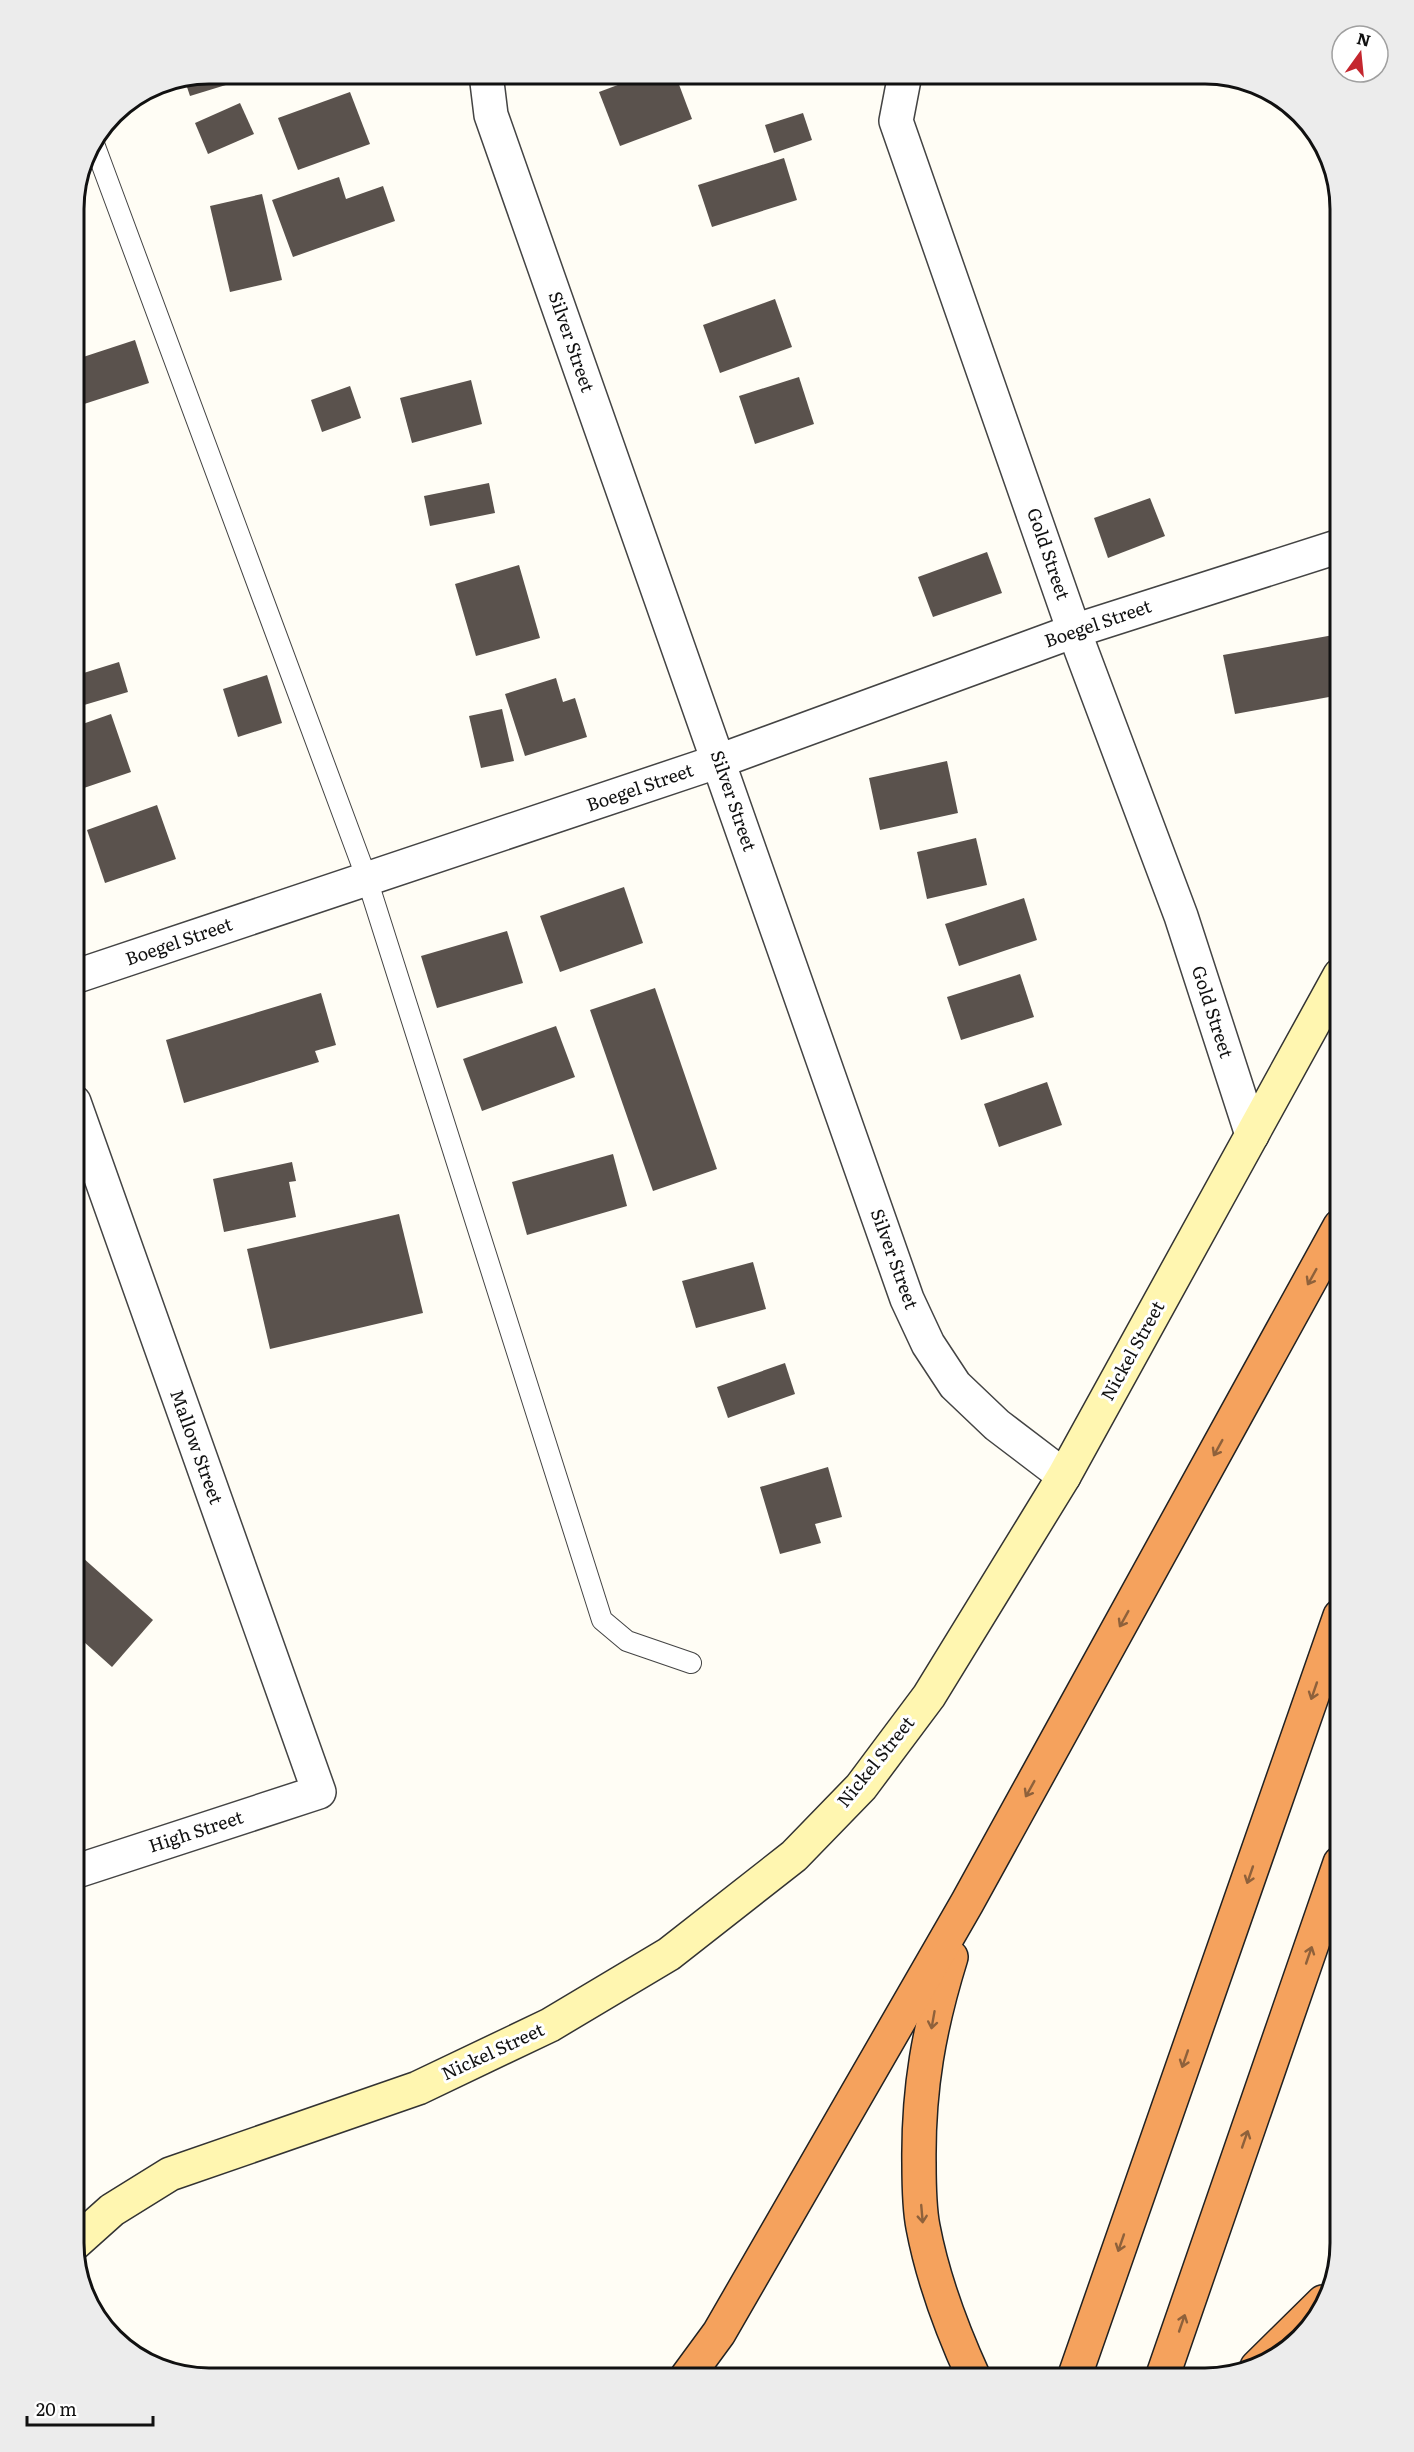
<svg xmlns="http://www.w3.org/2000/svg" width="1414" height="2452" font-family="Literata,serif">
  <style>
    .building { fill: #5a524d }
    .lines { fill: none; stroke-linecap: round; stroke-linejoin: round }
    .lane-casing { stroke: #444; stroke-width: 22 }
    .street-casing { stroke: #444; stroke-width: 36 }
    .secondary-casing { stroke: #333; stroke-width: 36 }
    .highway-casing { stroke: #222; stroke-width: 36 }
    .lane { stroke: #fff; stroke-width: 20 }
    .street { stroke: #fff; stroke-width: 33 }
    .secondary { stroke: #fff6b0; stroke-width: 33 }
    .highway { stroke: #f5a25d; stroke-width: 33 }
    .oneway { stroke: #8e613b }
    .labels { text-anchor: middle; stroke-width: 6; stroke-linejoin: round; paint-order: stroke }
    .street-label { font-size: 18px; fill: #111; stroke: #fff }
    .rim { fill: none; stroke: #111; stroke-width: 3 }
  </style>
  <rect width="100%" height="100%" fill="#fffdf5"/>
  <g class="building">
    <path d="M209 74H262L190 96 184 78Z"/>
    <path d="M647 74H675L692 119 620 146 599 92Z"/>
    <path d="M350 92 370 144 298 170 278 118Z"/>
    <path d="M240 103 254 134 208 154 195 123Z"/>
    <path d="M803 113 812 140 774 153 765 125Z"/>
    <path d="M784 158 797 200 712 227 698 185Z"/>
    <path d="M339 177 346 199 383 186 395 221 293 257 272 200Z"/>
    <path d="M262 194 282 280 230 292 210 206Z"/>
    <path d="M775 299 792 347 720 373 703 325Z"/>
    <path d="M135 340 149 383 81 405 74 383V360Z"/>
    <path d="M799 377 814 424 755 444 739 396Z"/>
    <path d="M471 380 482 424 412 443 400 398Z"/>
    <path d="M350 386 361 418 322 432 311 400Z"/>
    <path d="M489 483 495 513 430 526 424 496Z"/>
    <path d="M1150 498 1165 536 1108 558 1094 518Z"/>
    <path d="M987 552 1002 593 933 617 918 577Z"/>
    <path d="M519 565 540 638 476 656 455 584Z"/>
    <path d="M74 595 84 636 74 639Z"/>
    <path d="M1339 634 1340 695 1235 714 1223 655Z"/>
    <path d="M119 662 128 692 74 708V676Z"/>
    <path d="M267 675 282 723 238 737 223 689Z"/>
    <path d="M556 678 563 702 575 698 587 737 525 756 505 694Z"/>
    <path d="M502 709 514 761 481 768 469 716Z"/>
    <path d="M111 714 131 772 75 791 74 727Z"/>
    <path d="M947 761 958 813 880 830 869 778Z"/>
    <path d="M157 805 176 859 105 883 87 830Z"/>
    <path d="M976 838 987 885 927 899 917 852Z"/>
    <path d="M624 887 643 943 560 972 540 916Z"/>
    <path d="M1024 898 1037 940 959 966 945 924Z"/>
    <path d="M507 931 523 983 437 1008 421 956Z"/>
    <path d="M1020 974 1034 1017 961 1040 947 997Z"/>
    <path d="M655 988 717 1169 653 1191 590 1010Z"/>
    <path d="M321 993 336 1045 315 1051 319 1062 184 1103 166 1040Z"/>
    <path d="M556 1026 575 1077 482 1111 463 1059Z"/>
    <path d="M1047 1082 1062 1125 999 1147 984 1104Z"/>
    <path d="M613 1154 627 1206 527 1235 512 1182Z"/>
    <path d="M292 1162 296 1181 289 1182 296 1217 224 1232 213 1179Z"/>
    <path d="M399 1214 423 1313 270 1349 247 1249Z"/>
    <path d="M753 1262 766 1309 696 1328 682 1281Z"/>
    <path d="M785 1363 795 1394 728 1418 717 1387Z"/>
    <path d="M828 1467 842 1517 815 1524 821 1543 780 1554 760 1487Z"/>
    <path d="M74 1550 153 1620 112 1667 74 1633Z"/>
  </g>
  <g class="lines">
    <g class="lane-casing">
      <path id="lane" d="M93 141 367 879 602 1620 627 1641 691 1663"/>
    </g>
    <g class="street-casing">
      <g id="street">
        <path d="M486 74 491 115 907 1299 928 1344 955 1385 997 1425 1064 1476"/>
        <path d="M905 74 896 121 1074 631 1181 916 1252 1135"/>
        <path d="M74 977 719 761 1074 631 1340 546"/>
        <path d="M74 1872 319 1792 74 1102"/>
      </g>
    </g>
    <g class="secondary-casing">
      <path id="secondary" d="M74 2244 112 2210 170 2174 418 2088 550 2025 669 1954 794 1856 861 1787 929 1696 1064 1476 1340 975"/>
    </g>
    <g class="highway-casing">
      <g id="highway">
        <path d="M951 1957C929 2028 918 2089 919 2163 919 2184 919 2207 923 2227 933 2280 952 2330 974 2378"/>
        <path d="M1257 2367 1323 2302"/>
        <path d="M686 2378 719 2333 967 1903 1340 1226"/>
        <path d="M1074 2378 1340 1616"/>
        <path d="M1162 2378 1340 1863"/>
      </g>
    </g>
    <use href="#lane" class="lane"/>
    <use href="#street" class="street"/>
    <use href="#secondary" class="secondary"/>
    <use href="#highway" class="highway"/>
  </g>
  <defs><path id="oneway-shaft" d="M-6 0H5M1.5-3L5.5 0L1.5 3" fill="none" stroke-width="1.6" stroke-linecap="round" stroke-linejoin="round" transform="scale(1.5)"/></defs>
  <g class="oneway">
    <use href="#oneway-shaft" transform="translate(1312 1277) rotate(119)"/>
    <use href="#oneway-shaft" transform="translate(1218 1448) rotate(119)"/>
    <use href="#oneway-shaft" transform="translate(1124 1619) rotate(119)"/>
    <use href="#oneway-shaft" transform="translate(1314 1691) rotate(109)"/>
    <use href="#oneway-shaft" transform="translate(1030 1789) rotate(119)"/>
    <use href="#oneway-shaft" transform="translate(1250 1875) rotate(109)"/>
    <use href="#oneway-shaft" transform="translate(1309 1955) rotate(-71)"/>
    <use href="#oneway-shaft" transform="translate(933 2020) rotate(100)"/>
    <use href="#oneway-shaft" transform="translate(1185 2059) rotate(109)"/>
    <use href="#oneway-shaft" transform="translate(1245 2139) rotate(-71)"/>
    <use href="#oneway-shaft" transform="translate(922 2214) rotate(85)"/>
    <use href="#oneway-shaft" transform="translate(1121 2243) rotate(109)"/>
    <use href="#oneway-shaft" transform="translate(1182 2323) rotate(-71)"/>
  </g>
  <g class="labels">
    <g class="street-label">
      <text transform="translate(571 342) rotate(71)" y="6">Silver Street</text>
      <text transform="translate(1048 554) rotate(71)" y="6">Gold Street</text>
      <text transform="translate(1098 624) rotate(-19)" y="6">Boegel Street</text>
      <text transform="translate(640 788) rotate(-19)" y="6">Boegel Street</text>
      <text transform="translate(733 801) rotate(71)" y="6">Silver Street</text>
      <text transform="translate(179 942) rotate(-19)" y="6">Boegel Street</text>
      <text transform="translate(1212 1012) rotate(72)" y="6">Gold Street</text>
      <text transform="translate(894 1259) rotate(70)" y="6">Silver Street</text>
      <text transform="translate(1133 1351) rotate(-61)" y="6">Nickel Street</text>
      <text transform="translate(196 1447) rotate(70)" y="6">Mallow Street</text>
      <text transform="translate(876 1762) rotate(-51)" y="6">Nickel Street</text>
      <text transform="translate(196 1832) rotate(-18)" y="6">High Street</text>
      <text transform="translate(493 2052) rotate(-25)" y="6">Nickel Street</text>
    </g>
  </g>
  <path d="M0 0H1414V2452H0ZM209 84H1205A125 125 0 0 1 1330 209V2243A125 125 0 0 1 1205 2368H209A125 125 0 0 1 84 2243V209A125 125 0 0 1 209 84Z" fill="#ececec" fill-rule="evenodd"/>
  <path class="rim" d="M209 84H1205A125 125 0 0 1 1330 209V2243A125 125 0 0 1 1205 2368H209A125 125 0 0 1 84 2243V209A125 125 0 0 1 209 84Z"/>
  <g transform="translate(1360 54) rotate(15)"><circle r="28" fill="#ffffff" stroke="#a0a0a0" stroke-width="1.5"/>
  <path d="M0-4.5L10 22L0 15L-10 22Z" fill="#c4262e"/>
  <text y="-9" font-size="16" font-weight="bold" text-anchor="middle" fill="#111111">N</text>
  </g>
  <path d="M27 2416v9h126v-9" fill="none" stroke="#111111" stroke-width="3"/>
  <text x="36" y="2416" font-size="18" fill="#111111" stroke="#ffffff" stroke-width="4.5" paint-order="stroke">20 m</text>
</svg>
